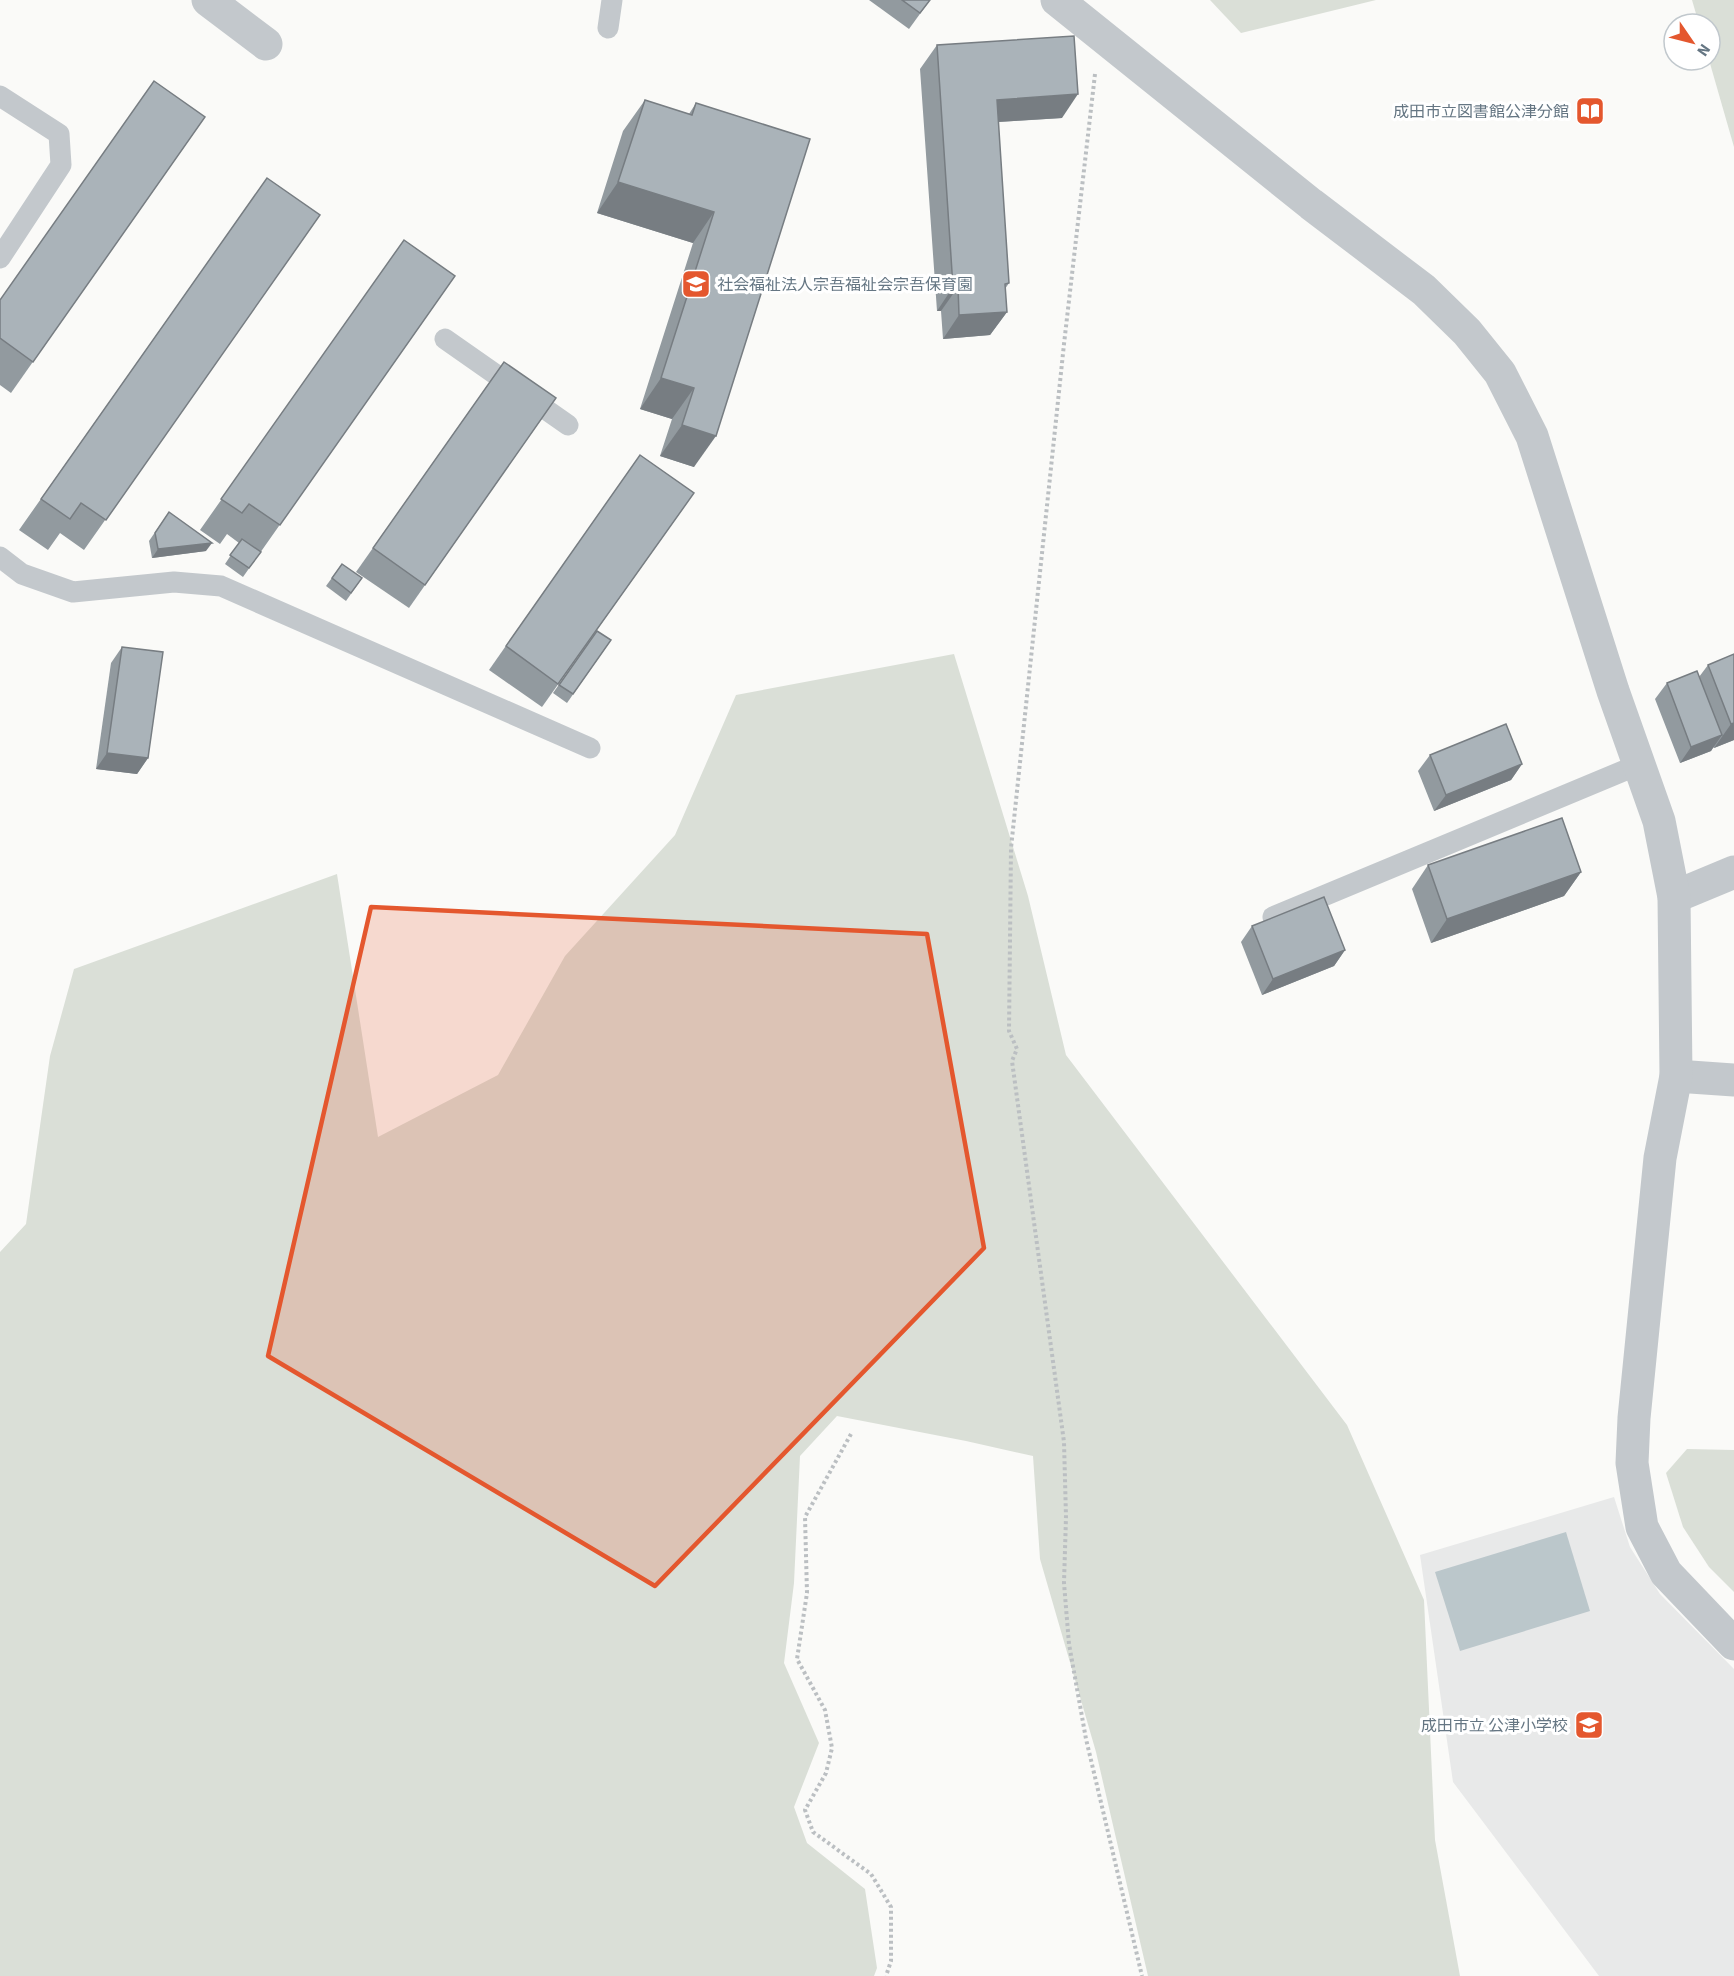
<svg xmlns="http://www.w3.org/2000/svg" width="1734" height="1976" font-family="'Source Sans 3','Noto Sans JP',sans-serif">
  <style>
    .built { fill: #e8e9e9 }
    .green { fill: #dadfd7 }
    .water { fill: #bbc7cb }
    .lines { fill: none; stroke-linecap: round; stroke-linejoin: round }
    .path { stroke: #bbbfc2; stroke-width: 4; stroke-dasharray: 3 3; stroke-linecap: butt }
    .service { stroke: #c3c8cc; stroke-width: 21 }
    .minor { stroke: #c3c8cc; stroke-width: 33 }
    .tertiary { stroke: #c3c8cc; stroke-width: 33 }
    .wall { fill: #929a9f }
    .shaded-wall { fill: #777d82 }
    .building { fill: #aab3b9; stroke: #777d82; stroke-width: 1.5 }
    .marked { fill: #e4572e; fill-opacity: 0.2; stroke: #e4572e; stroke-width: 4.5; stroke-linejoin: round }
    .labels { text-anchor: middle; stroke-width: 6; stroke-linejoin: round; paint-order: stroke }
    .poi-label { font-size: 16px; fill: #657683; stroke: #fff; text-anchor: end }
  </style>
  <rect width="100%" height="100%" fill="#fafaf8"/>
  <path class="built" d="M1614 1497 1630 1547 1660 1594 1734 1669V1976H1599L1453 1782 1420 1555Z"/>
  <g class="green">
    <path d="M1210 0H1376L1241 33Z"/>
    <path d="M1692 0H1734V147L1709 60 1710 24H1699Z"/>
    <path d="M954 654 1028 896 1066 1055 1347 1425 1424 1600 1435 1840 1460 1976H1148L1096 1752 1040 1559 1033 1456 966 1441 837 1416 800 1456 794 1583 784 1663 819 1743 794 1807 807 1843 865 1889 877 1968 874 1976H0V1252L26 1224 50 1056 74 969 337 874 378 1137 498 1075 565 956 675 835 736 695Z"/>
    <path d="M1687 1449 1734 1450V1592L1709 1567 1683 1527 1666 1473Z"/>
  </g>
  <path class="water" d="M1566 1532 1590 1611 1460 1651 1435 1572Z"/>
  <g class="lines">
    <g class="path">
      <path d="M1095 74 1064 344 1011 848 1009 1031 1017 1049 1012 1061 1064 1442 1066 1517 1064 1583 1069 1644 1086 1739 1142 1976"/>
      <path d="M851 1434 805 1517 807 1593 797 1659 825 1710 832 1748 826 1773 805 1810 813 1832 871 1874 891 1907V1961L886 1976"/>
    </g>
    <g class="service">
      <path d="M608 28 612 0"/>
      <path d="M0 96 59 134 61 165 0 258"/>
      <path d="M445 339 568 425"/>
      <path d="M0 557 22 574 73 592 174 582 221 586 590 748"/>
      <path d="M1273 917 1640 764"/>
    </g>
    <g class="minor">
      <path d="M208 0 266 44"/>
      <path d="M1674 897 1734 872"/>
      <path d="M1676 1076 1734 1080"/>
    </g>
    <path class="tertiary" d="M1057 0 1311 204 1424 290 1467 332 1500 373 1532 436 1613 691 1659 821 1674 897 1676 1076 1660 1158 1634 1418 1632 1463 1642 1527 1666 1573 1734 1644"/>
  </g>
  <g class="wall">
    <path d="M869 0H930L909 29Z"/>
    <path d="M937 45 1062 118 998 122 1009 283 1005 289 1007 312 990 335 943 339 941 311H937L920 69Z"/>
    <path d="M645 100 689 114 696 103 810 139 694 467 660 456 672 419 640 409 693 243 597 213 623 131Z"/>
    <path d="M205 117 11 393 0 385V300Z"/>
    <path d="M267 178 320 215 84 550 60 533 48 550 19 530Z"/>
    <path d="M404 240 455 276 243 577 225 564 239 543 227 534 220 544 200 530Z"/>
    <path d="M504 362 556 398 409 608 356 572Z"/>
    <path d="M640 455 694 493 542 707 489 670Z"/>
    <path d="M169 512 206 551 152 558 149 541Z"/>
    <path d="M342 564 362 578 346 601 326 586Z"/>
    <path d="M597 631 611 640 567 703 553 693Z"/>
    <path d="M122 647 148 758 137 774 96 769 111 663Z"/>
    <path d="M1734 654V740L1714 748 1713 747 1711 751 1680 763 1655 699 1667 683 1699 677 1708 665Z"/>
    <path d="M1430 755 1522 764 1511 780 1434 811 1418 771Z"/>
    <path d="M1428 865 1581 872 1564 896 1431 943 1412 889Z"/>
    <path d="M1252 926 1345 950 1334 966 1262 995 1241 942Z"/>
  </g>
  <g class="shaded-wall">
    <path d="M1078 94 1062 118 980 123 997 100Z"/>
    <path d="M618 182 714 212 693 243 597 213Z"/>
    <path d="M953 287H958L941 311H937Z"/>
    <path d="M1007 312 990 335 943 339 959 315Z"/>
    <path d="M661 378 694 388 672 419 640 409Z"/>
    <path d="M682 425 716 436 694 467 660 456Z"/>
    <path d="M212 543 206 551 152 558 158 549Z"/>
    <path d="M1734 723V740L1714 748 1731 724Z"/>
    <path d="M1722 735 1711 751 1680 763 1691 747Z"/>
    <path d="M107 753 148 758 137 774 96 769Z"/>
    <path d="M1522 764 1511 780 1434 811 1446 795Z"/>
    <path d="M1581 872 1564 896 1431 943 1447 919Z"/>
    <path d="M1345 950 1334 966 1262 995 1273 979Z"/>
  </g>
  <g class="building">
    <path d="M902 0H930L920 13Z"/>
    <path d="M1074 36 1078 94 997 100 1009 283 1005 284 1007 312 959 315 958 287H953L937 45Z"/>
    <path d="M154 81 205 117 33 362 0 338V300Z"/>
    <path d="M645 100 692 115 696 103 810 139 716 436 682 425 694 388 661 378 714 212 618 182Z"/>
    <path d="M267 178 320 215 106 520 81 503 70 519 41 499Z"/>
    <path d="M404 240 455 276 280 525 249 504 242 513 221 499Z"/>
    <path d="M504 362 556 398 425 585 373 548Z"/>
    <path d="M640 455 694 493 558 684 506 646Z"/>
    <path d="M169 512 212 543 158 549 155 533Z"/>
    <path d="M242 539 261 552 249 568 230 555Z"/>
    <path d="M342 564 362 578 351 593 332 578Z"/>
    <path d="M597 631 611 640 573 694 559 685Z"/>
    <path d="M122 647 163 652 148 758 107 753Z"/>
    <path d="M1734 654V723L1731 724 1708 665Z"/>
    <path d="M1697 671 1722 735 1691 747 1667 683Z"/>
    <path d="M1506 724 1522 764 1446 795 1430 755Z"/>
    <path d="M1562 818 1581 872 1447 919 1428 865Z"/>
    <path d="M1324 897 1345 950 1273 979 1252 926Z"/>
  </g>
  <path class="marked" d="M371 907 927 934 984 1248 655 1586 268 1356Z"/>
  <defs>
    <g id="library-square" transform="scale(1.5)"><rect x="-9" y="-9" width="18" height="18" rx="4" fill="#e4572e" stroke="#fff"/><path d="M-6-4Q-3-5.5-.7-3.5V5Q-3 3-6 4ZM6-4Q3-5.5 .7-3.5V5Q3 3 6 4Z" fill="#fff"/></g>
    <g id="school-square" transform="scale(1.5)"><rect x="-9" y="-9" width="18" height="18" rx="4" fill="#e4572e" stroke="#fff"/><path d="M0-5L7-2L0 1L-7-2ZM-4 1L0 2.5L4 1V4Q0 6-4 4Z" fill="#fff"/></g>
  </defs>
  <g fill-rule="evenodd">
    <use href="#library-square" x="1590" y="111"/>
    <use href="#school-square" x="696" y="284"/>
    <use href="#school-square" x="1589" y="1725"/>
  </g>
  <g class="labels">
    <g class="poi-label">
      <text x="1569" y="117">成田市立図書館公津分館</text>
      <text x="717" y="290" text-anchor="start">社会福祉法人宗吾福祉会宗吾保育園</text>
      <text x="1568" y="1731">成田市立 公津小学校</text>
    </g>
  </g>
  <g transform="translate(1692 42) rotate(125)"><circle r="28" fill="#ffffff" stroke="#c1c8cd" stroke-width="1.5"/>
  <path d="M0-4.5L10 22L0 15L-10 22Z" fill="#e4572e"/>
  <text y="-9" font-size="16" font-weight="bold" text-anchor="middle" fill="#657683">N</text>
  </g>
</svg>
